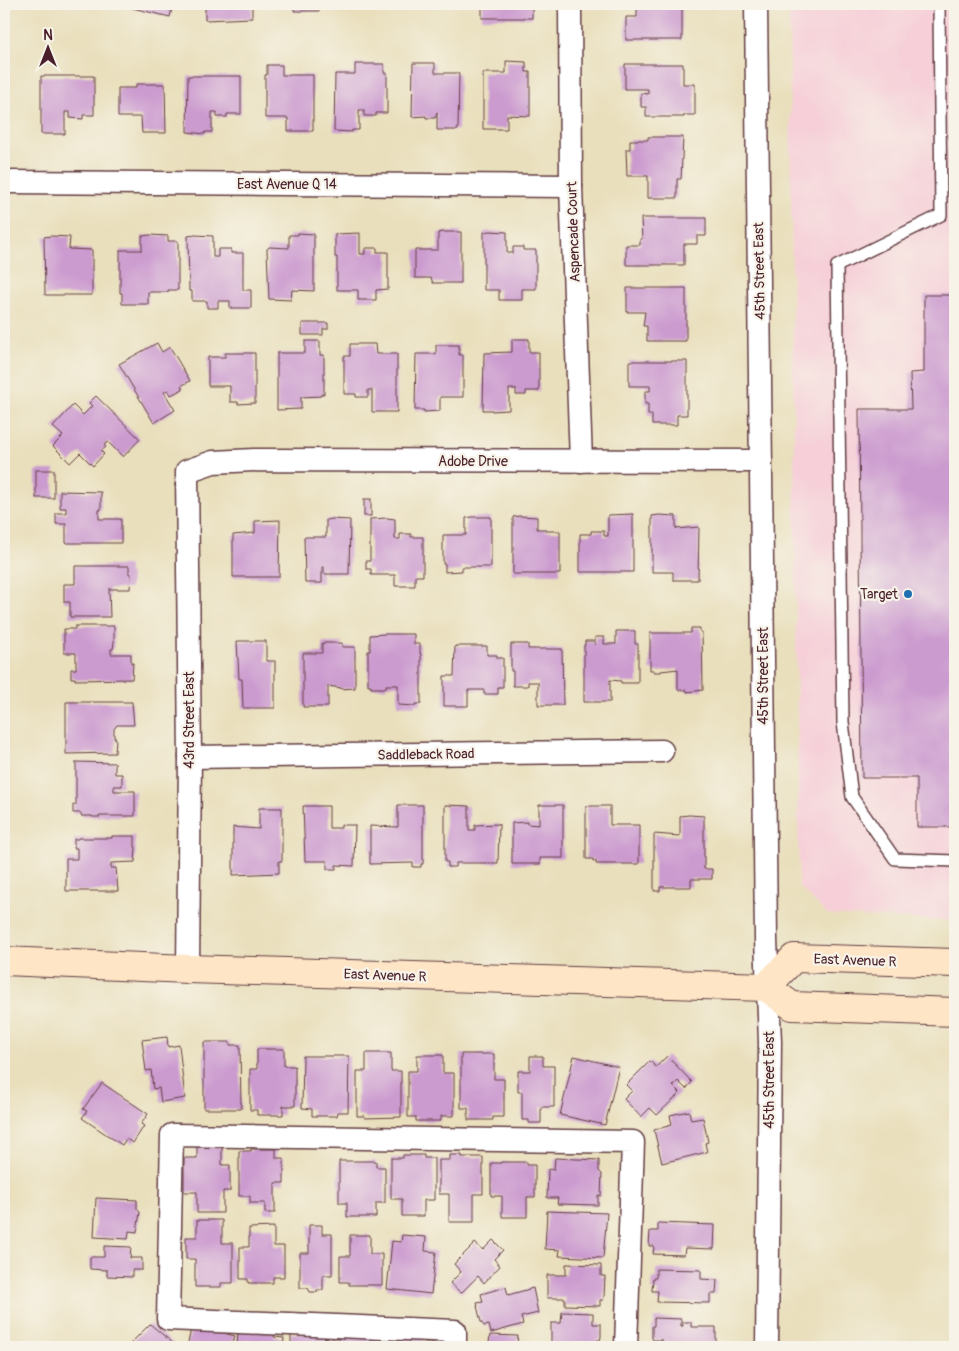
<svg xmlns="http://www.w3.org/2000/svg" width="959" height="1351" font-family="Pangolin,sans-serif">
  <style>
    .built { fill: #f6cfd8 }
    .building { fill: #cb9acf }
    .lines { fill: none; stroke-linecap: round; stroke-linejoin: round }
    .lane-casing { stroke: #623c41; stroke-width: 14 }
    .street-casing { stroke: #623c41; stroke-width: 25 }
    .secondary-casing { stroke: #623c41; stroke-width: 30 }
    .lane { stroke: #fff; stroke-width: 11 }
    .street { stroke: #fff; stroke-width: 22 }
    .secondary { stroke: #fde5c5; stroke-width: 28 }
    .poi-dot { fill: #1f6fb2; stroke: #f7f3e8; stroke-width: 2 }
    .labels { text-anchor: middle; stroke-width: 4.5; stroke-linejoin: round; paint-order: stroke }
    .street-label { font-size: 14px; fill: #4a1f2b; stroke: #f7f3e8 }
    .poi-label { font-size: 14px; fill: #4a1f2b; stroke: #f7f3e8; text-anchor: end }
  </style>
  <rect width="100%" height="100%" fill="#f7f3e8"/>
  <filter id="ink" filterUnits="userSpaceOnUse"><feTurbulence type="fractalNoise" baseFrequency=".02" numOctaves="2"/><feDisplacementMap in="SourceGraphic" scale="10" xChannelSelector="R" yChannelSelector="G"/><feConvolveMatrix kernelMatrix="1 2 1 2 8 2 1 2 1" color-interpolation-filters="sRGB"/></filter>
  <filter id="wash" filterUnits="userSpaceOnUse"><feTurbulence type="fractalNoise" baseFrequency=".0096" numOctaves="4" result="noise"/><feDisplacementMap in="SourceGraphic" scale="20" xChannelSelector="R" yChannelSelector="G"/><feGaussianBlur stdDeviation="1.12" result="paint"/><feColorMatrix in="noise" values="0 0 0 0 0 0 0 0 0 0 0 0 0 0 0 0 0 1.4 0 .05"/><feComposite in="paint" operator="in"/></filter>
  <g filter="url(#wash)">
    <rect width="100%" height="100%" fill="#e9dfbc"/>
    <path class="built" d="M789 4H955V921L828 915 799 887Z"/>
    <g id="blocks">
      <g class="building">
        <path d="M116 4H173L170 17Z"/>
        <path d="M205 4H252V18L205 20Z"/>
        <path d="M281 4H319V11H294V6H281Z"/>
        <rect x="361" y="4" width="9" height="6"/>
        <rect x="482" y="4" width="50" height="14"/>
        <path d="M637 4H682V40H626V17H637Z"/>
        <path d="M506 61 526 62V72H530V116L507 115V129H483V73H506Z"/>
        <path d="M413 63H435V73H459L458 130H437V112L435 118H426V116L412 117Z"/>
        <path d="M355 64H384V73H387V113H376V116H364V110H359V130H352V132L334 131 335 74H355Z"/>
        <path d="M625 64H683V84H695V115H684V117H646V107H641V93L648 94V89H625Z"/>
        <path d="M267 65H282V75H313V131H288V118H265V75H267Z"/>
        <path d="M41 76H94V115H83V119L70 118V112H65V134H41Z"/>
        <path d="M188 76H241V114H227V117H217V112H212V132H205V134L187 132Z"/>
        <path d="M136 84H165L166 133H142L141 117H118V88H136Z"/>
        <path d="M648 137H683L681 179H677V198H648V176H627L626 149H630V140H648Z"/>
        <path d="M641 218H706V236H697V244H684V265H626V245H640V239H642Z"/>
        <path d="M490 231 507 232V253H513V247H523V250H536V289H522V300H499V290H484V232Z"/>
        <path d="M443 232H461V283H433L431 278H415V250H438V233Z"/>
        <path d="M298 233 314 234V291L292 290 291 300 269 299 267 249 269 247 289 248V235H298Z"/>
        <path d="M360 233V254H365V248H377V252H388V289L376 290V300H358V290H337V257H335V234Z"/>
        <path d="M150 235 168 236V241H178V290H168V292H148V304H122V293H120V250H142V236Z"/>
        <path d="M195 235 213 236V257H218V249H231V253H243V290H251V308H230V301H218V308H207V301H192V291H189L188 236Z"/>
        <path d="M51 236 70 237 69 249 92 250V295H45L44 237Z"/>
        <path d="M627 288H686V341H647V326H643L645 312H627Z"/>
        <path d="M924 295H955V827H917V778H862L859 409H911L910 373 924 372Z"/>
        <path d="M302 323H328V329H323V335H302Z"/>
        <path d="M512 339H529V352H539V391H526V395H516V389H509V410L492 411V410H483L484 353 512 352Z"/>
        <path d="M305 341H320V355H324V394H321V396L301 397V409L277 410V353H305Z"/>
        <path d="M157 343 162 352 170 347 190 381 181 386 183 389 171 395 168 390 164 392 175 410 154 423 119 364Z"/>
        <path d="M350 344H375L376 354H397V412H372V390H368V397H356V394H344V356H350Z"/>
        <path d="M436 345H459V355H463V397H440V411L424 412V410H415L416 354H436Z"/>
        <path d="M225 353H255V403L238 404V402H230V386H208V357H225Z"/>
        <path d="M629 361H687V415H677V425H652V415H648V404H645V391H650V386H629Z"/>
        <path d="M96 396 140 439 123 457 108 442 104 445 106 447 101 451 104 454 93 466 80 453 70 463 53 446 63 436 53 427 73 405 83 415 92 406 89 403Z"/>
        <rect x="36" y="470" width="18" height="28"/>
        <path d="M60 491 101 492V510H99V519H121V543H66V524H56V513H66V508H60Z"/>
        <rect x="364" y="499" width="7" height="17"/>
        <path d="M633 514V572H580V534H591V531H604V536H608V515Z"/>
        <path d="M659 515 676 516V529L699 527 698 580H673V572H652V516Z"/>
        <path d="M520 516 537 517V529H546V531H560V574H513V517Z"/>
        <path d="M472 517H491V567H462V571L445 572V564H443V535H466V518Z"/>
        <path d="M387 518 395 519V539H400V534H411V537H423V576H415V586H395V575H371V569H366V561H370V519Z"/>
        <path d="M332 519 350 520 349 574H324V567H322V583H305L304 537H326V520Z"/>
        <path d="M280 520 279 577H233V535L255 533V521Z"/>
        <path d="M75 566H129V574H131L130 589H109L110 617H70V602H64V584H75Z"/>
        <path d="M75 626H114V642L113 649H111V654H131V663H133L132 679 75 680V678H71V669H76V653H64V629H75Z"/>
        <path d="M691 628H700V632H702L703 690 687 692V690H678V669L661 671V672H654V670H650V633H691Z"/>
        <path d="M616 631H635V644H638V683H621V681L610 680V702H584V645H585V641H594L595 645V637H604V644H616Z"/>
        <path d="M385 634H414V644H420V654H421V704H415V706L398 705V685H386V688H371V685H368V651H370V635Z"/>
        <path d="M237 641H266V661H275V708H243L242 679H239Z"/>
        <path d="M322 643H342V647H355V688L341 689V688L328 686V707H303V653H322Z"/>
        <path d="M511 644H528V649H562L563 705H538V682H528V686H513V671H511Z"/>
        <path d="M455 646H487V655H497V658H503V687H498V694H484V690H468V706H444V676H454Z"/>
        <path d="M66 702H132L134 725H117L114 729V738H116L115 753 66 754Z"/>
        <path d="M76 762 115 763V774H122V786H114V791H135V816H100V817H92V816H81V813H73V805H76Z"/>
        <path d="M398 805H423V864H421V867H413V863L370 864V826L398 827Z"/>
        <path d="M445 805 469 806V830H475V825L499 824 498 863H456V867H448V862H445Z"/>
        <path d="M539 805H563V858H540V864H512V823L527 822V824L539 825Z"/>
        <path d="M303 806H329V828H341V825H355L354 866 336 865V869H327V861H305Z"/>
        <path d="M586 806H610V825H639V864H596V861H593V859H586Z"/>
        <path d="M259 808H282V861H279V873L233 875V827L259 829Z"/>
        <path d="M689 815 704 816V869H712V879H691V887H660V891H654V834L680 836V816Z"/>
        <path d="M112 836H135V847H136L135 862 111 863V868H116L118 891H66V859H77V848H74V839H78V838H112Z"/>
        <path d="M167 1037 168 1047 179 1045 185 1098 161 1102 159 1088 153 1089 151 1070 146 1071 142 1040Z"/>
        <path d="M204 1042H230V1045H240L241 1109H204Z"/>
        <path d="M257 1049H284V1066H295V1106H283V1115H257V1110H250V1069H257Z"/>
        <path d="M366 1053H391V1071H401V1117L365 1118V1116H357V1071H366Z"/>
        <path d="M461 1054H494V1079H504V1117H493V1120H468V1108H461Z"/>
        <path d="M417 1055H443V1073H454V1116H441V1121H416V1117H408V1071H417Z"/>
        <path d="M303 1056H349L348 1112H338L337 1116H312V1109L302 1108Z"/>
        <path d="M530 1056H543V1066H554V1107H541V1123H529V1120H522V1092H518V1071H530Z"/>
        <path d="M574 1056 619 1067 605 1125 560 1115Z"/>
        <path d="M667 1056 692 1082 686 1089 678 1081 673 1086 680 1093 657 1115 650 1108 641 1117 624 1099 632 1091 626 1085 650 1061 656 1067Z"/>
        <path d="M102 1083 148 1114 141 1124 144 1126 133 1143 126 1139 122 1145 82 1118 87 1111 83 1109Z"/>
        <path d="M689 1111 691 1120 703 1118 708 1142 705 1143 707 1152 662 1163 654 1130 672 1125 670 1115Z"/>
        <path d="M197 1147H222V1165H230V1191H223V1213H197V1192H184V1158H197Z"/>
        <path d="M251 1149H276V1158H284V1183H275V1213H265V1203H250V1196H239V1151H251Z"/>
        <path d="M403 1155H424V1158H434V1200H424V1216H402V1199H391V1158H403Z"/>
        <path d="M450 1155H462V1157H483V1194H474V1222H449V1194H439V1160H450Z"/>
        <path d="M555 1158 599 1160V1171L602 1174 601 1196 598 1195V1205L557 1204 558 1198H547L548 1169 554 1170Z"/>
        <path d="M339 1161H376V1167H385V1203H376V1217H347V1203H339Z"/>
        <path d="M501 1162H527V1165H535V1197H527V1217H502V1196H491V1163H501Z"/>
        <path d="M96 1198 137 1200V1209L140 1212 137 1232 129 1231 128 1239 94 1237Z"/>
        <path d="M547 1211 607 1213 603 1258 559 1256 560 1250 545 1249Z"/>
        <path d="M197 1220H222V1243H233V1283H221V1287H195V1259H186V1237H197Z"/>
        <path d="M658 1223 715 1225 714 1249 685 1248 684 1255 653 1254 654 1246H649L650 1231H658Z"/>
        <path d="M309 1225H322V1234H332V1275H323V1290H317V1292H310L308 1288H300V1253H309Z"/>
        <path d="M274 1227V1246H284V1277H273V1283H248V1279H240V1247H249V1228Z"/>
        <path d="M350 1235H370V1254H382V1285H349V1282H340V1256H350Z"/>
        <path d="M402 1235 426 1237 425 1251 436 1252 431 1294 387 1289 392 1241 401 1242Z"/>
        <path d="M493 1240 503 1250 494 1259 500 1266 484 1283 478 1276 461 1293 450 1283 461 1272 454 1264 475 1243 483 1250Z"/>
        <path d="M104 1246 131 1247 130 1258H142V1270H132V1277L107 1276V1270L90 1269V1257H104Z"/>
        <path d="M566 1264 601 1265V1276H605L604 1297 603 1300H600V1306L565 1305V1298H548L547 1296V1275H566Z"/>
        <path d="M656 1269 701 1270V1279L717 1280 716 1294H710V1303L657 1302 658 1291H652L653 1278H656Z"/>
        <path d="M506 1287 508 1295 533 1288 538 1313 521 1317 523 1324 491 1333 489 1325 484 1326 481 1322 477 1306H478L477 1303 483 1302 481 1294Z"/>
        <path d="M562 1312 593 1313V1324H601V1337L600 1340H597V1345L551 1344V1323H561Z"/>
        <path d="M654 1318 681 1319V1326H683V1322H691V1327H716V1345H712V1347H662V1340H653L652 1338V1326H654Z"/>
        <path d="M150 1324 174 1344 171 1347H127Z"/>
        <path d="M192 1325 235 1336 232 1347H187Z"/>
        <path d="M238 1330 275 1331 274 1337 284 1338 283 1347H237Z"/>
        <rect x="291" y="1333" width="42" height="14"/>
        <rect x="339" y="1334" width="42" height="13"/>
        <path d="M490 1335 518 1336 517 1344 534 1345V1347H482V1343H489Z"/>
        <path d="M424 1336V1342H433V1347H387V1337Z"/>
      </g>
    </g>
  </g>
  <g filter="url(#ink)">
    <use href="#blocks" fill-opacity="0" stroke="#623c41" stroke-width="1"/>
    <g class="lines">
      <g class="lane-casing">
        <path id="lane" d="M939 4 941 215 837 266 843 722 852 797 895 859 955 861"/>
      </g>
      <g class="street-casing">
        <g id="street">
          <path d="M570 4 571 186 581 461"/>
          <path d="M756 4 766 939 770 1042 767 1347"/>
          <path d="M4 182 571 186"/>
          <path d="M190 757 662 751"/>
          <path d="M188 969 190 757 187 471 213 462 254 460 761 461"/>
          <path d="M455 1347V1331L168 1319 172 1135 633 1142 626 1347"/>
        </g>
      </g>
      <g class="secondary-casing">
        <g id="secondary">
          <path d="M4 961 188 969 766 987 792 1006 955 1012"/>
          <path d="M766 987 794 958 955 963"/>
        </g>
      </g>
      <use href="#lane" class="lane"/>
      <use href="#street" class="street"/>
      <use href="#secondary" class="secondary"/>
    </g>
  </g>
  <circle class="poi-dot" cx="908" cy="594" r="5"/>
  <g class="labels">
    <g class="street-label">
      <text x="287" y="189">East Avenue Q 14</text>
      <text transform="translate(573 232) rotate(-92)" y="5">Aspencade Court</text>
      <text transform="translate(759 271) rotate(-91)" y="5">45th Street East</text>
      <text x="473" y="466">Adobe Drive</text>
      <text transform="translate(763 676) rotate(-90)" y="5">45th Street East</text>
      <text transform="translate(189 720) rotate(-90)" y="5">43rd Street East</text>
      <text transform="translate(426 754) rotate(-1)" y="5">Saddleback Road</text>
      <text transform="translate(855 960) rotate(2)" y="5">East Avenue R</text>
      <text transform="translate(385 975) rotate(2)" y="5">East Avenue R</text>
      <text transform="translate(769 1080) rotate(-90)" y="5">45th Street East</text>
    </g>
    <g class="poi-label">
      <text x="898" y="599">Target</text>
    </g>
  </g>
  <rect width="959" height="1351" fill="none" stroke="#f7f3e8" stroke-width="20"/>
  <g transform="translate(48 48)" stroke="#f7f3e8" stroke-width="4" paint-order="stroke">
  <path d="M0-4L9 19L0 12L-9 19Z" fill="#4a1f2b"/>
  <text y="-8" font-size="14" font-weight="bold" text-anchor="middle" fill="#4a1f2b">N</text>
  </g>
</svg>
